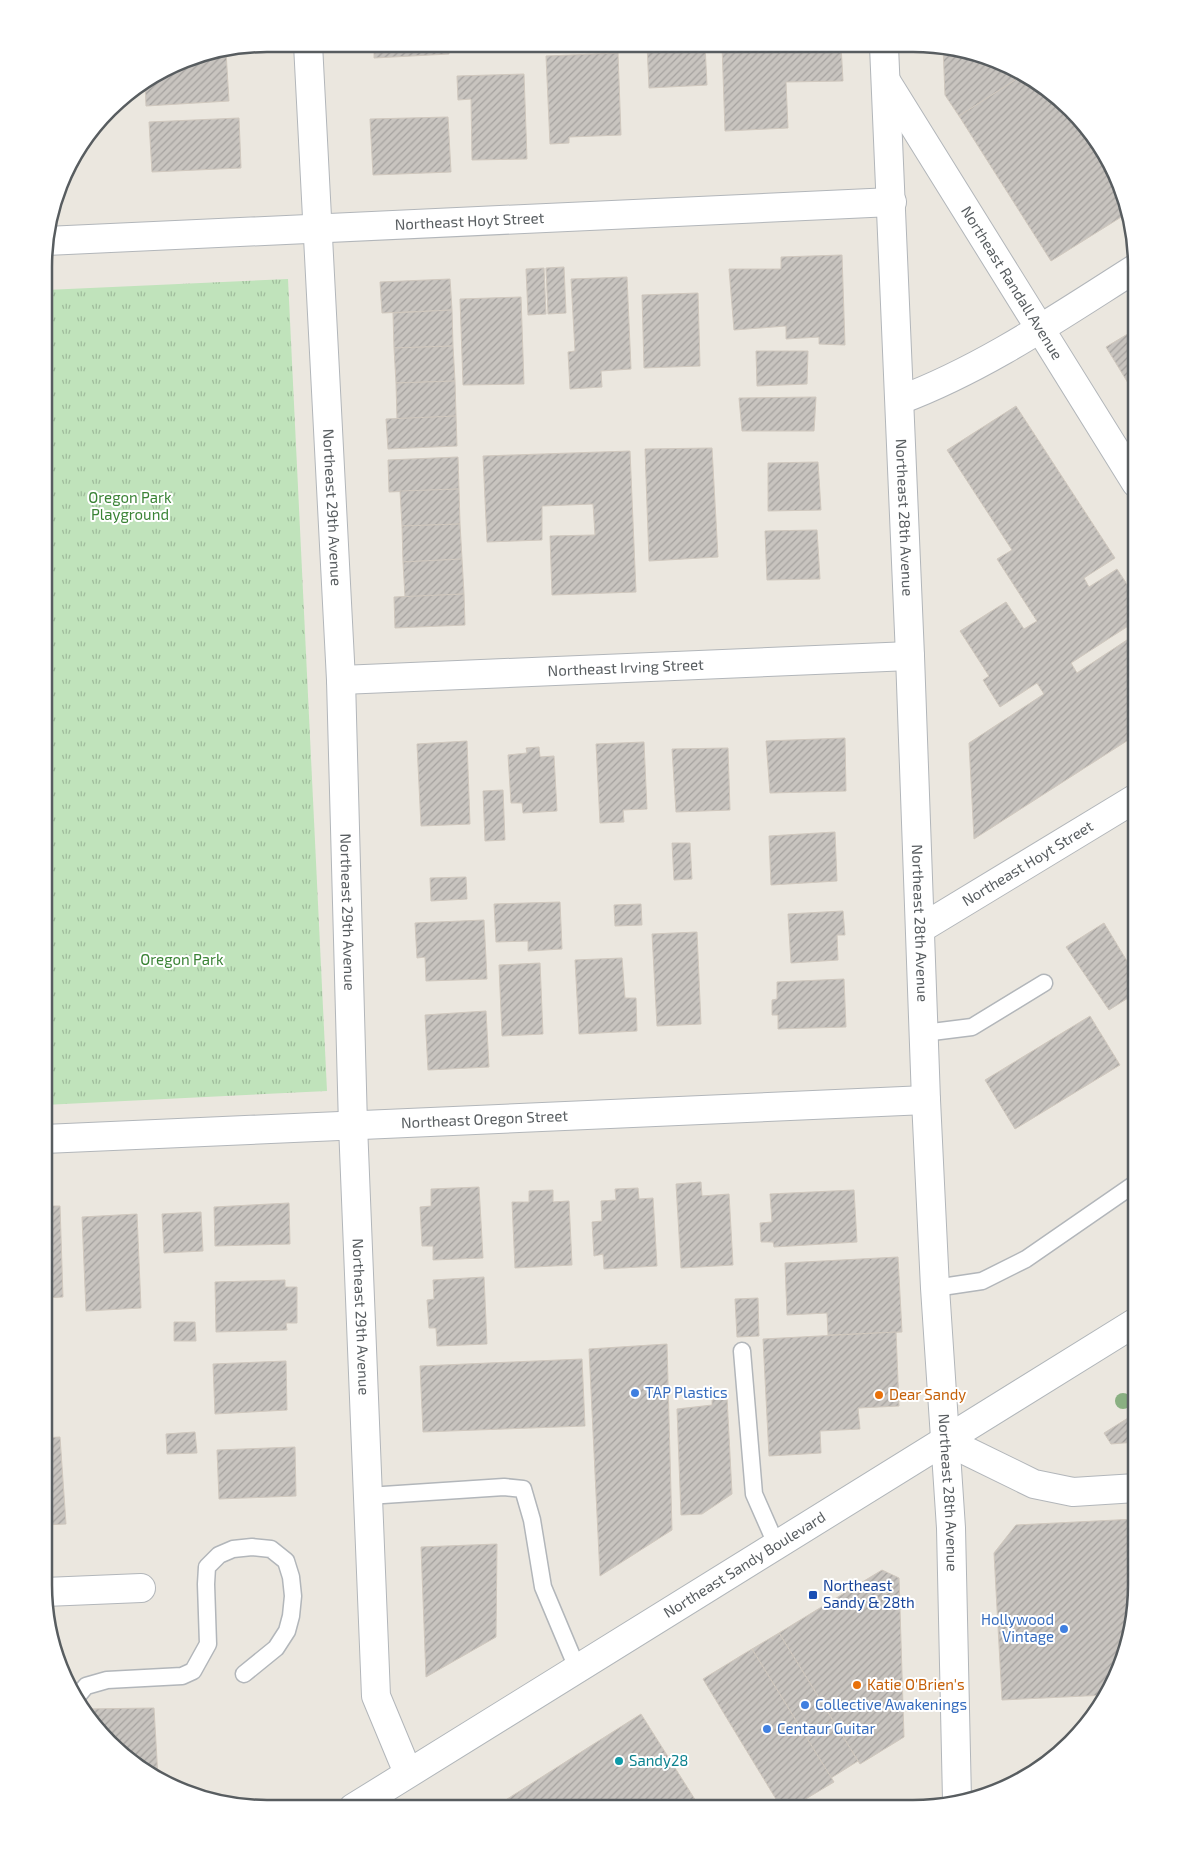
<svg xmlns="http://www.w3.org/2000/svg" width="1180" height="1853" font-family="'Exo 2',sans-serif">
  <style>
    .park { fill: url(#park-tufts) }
    .building { fill: url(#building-hatch); stroke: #d0c8be }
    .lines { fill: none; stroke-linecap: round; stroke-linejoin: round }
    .service-casing { stroke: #b2b6ba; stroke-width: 19 }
    .minor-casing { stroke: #b2b6ba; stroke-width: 30 }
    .tertiary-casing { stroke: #b2b6ba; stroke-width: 30 }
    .secondary-casing { stroke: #b1b6ba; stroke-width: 30 }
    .service { stroke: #fff; stroke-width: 16 }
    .minor { stroke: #fff; stroke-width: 28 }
    .tertiary { stroke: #fff; stroke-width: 28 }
    .secondary { stroke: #fff; stroke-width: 28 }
    .tree { fill: #8ab082 }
    .shop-dot { fill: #3f7fe0; stroke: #fff; stroke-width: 2 }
    .food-dot { fill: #e8710a; stroke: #fff; stroke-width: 2 }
    .transit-dot { fill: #1a4fb4; stroke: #fff; stroke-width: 2 }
    .culture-dot { fill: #0f9aa8; stroke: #fff; stroke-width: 2 }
    .labels { text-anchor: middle; stroke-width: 4; stroke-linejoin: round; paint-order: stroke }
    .street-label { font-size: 15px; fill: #585d60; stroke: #fff }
    .park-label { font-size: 15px; fill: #3a8335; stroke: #fff }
    .shop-label { font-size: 15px; fill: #366cbe; stroke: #fff; text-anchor: start }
    .food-label { font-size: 15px; fill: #c56008; stroke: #fff; text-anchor: start }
    .transit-label { font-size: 15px; fill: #164399; stroke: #fff; text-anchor: start }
    .culture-label { font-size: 15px; fill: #0d838f; stroke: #fff; text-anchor: start }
    .rim { fill: none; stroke: #585d60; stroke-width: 2.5 }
  </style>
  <defs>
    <pattern id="park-tufts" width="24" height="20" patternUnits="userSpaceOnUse" patternTransform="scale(1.25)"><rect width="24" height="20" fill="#c0e3bb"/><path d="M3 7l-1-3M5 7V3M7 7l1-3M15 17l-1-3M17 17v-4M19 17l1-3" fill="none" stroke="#9fbb9b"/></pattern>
    <pattern id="building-hatch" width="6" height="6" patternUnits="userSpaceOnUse" patternTransform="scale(1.25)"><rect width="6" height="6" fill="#c8c4bf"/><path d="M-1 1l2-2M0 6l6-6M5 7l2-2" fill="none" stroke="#a5a29f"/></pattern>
  </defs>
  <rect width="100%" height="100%" fill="#ebe7df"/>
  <path class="park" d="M288 279 327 1091 44 1105 46 290Z"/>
  <g class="building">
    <path d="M374 44H449V54L374 58Z"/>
    <path d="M647 45H705L707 85 649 88Z"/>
    <path d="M722 45H841L843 81 786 82 788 128 725 131Z"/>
    <path d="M943 46 998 61 1023 75 959 116 945 95Z"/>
    <path d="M226 52 229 101 146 106 145 84 182 61Z"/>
    <path d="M618 53 621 135 569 137V143L550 144 546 56Z"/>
    <path d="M524 74 527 159 472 160 471 99 458 100 457 76Z"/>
    <path d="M1023 75 1048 90 1090 131 1119 182 1126 214 1051 261 959 116Z"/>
    <path d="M448 117 451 172 373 175 370 119Z"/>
    <path d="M239 118 241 168 152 172 149 122Z"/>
    <path d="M842 255 845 345 819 344V337L786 339V326L734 330 729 269H781V257Z"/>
    <path d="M564 267 566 313 548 314 546 268Z"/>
    <path d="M544 268 546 314 528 315 526 269Z"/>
    <path d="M627 277 631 369 601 371 602 387 570 389 568 352 575 351 571 279Z"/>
    <path d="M450 279 452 310 382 313 380 282Z"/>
    <path d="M698 293 700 366 644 368 642 295Z"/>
    <path d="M521 297 524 384 463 385 460 299Z"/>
    <path d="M452 310 453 346 394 348 393 313Z"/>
    <path d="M1136 329V396L1106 347Z"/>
    <path d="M453 346 455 381 396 383 394 348Z"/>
    <path d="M756 351H808L807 384 757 386Z"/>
    <path d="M455 381 456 416 397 419 396 383Z"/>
    <path d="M816 397 814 431H742L739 398Z"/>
    <path d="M1016 406 1115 558 1084 578 1089 587 1117 569 1136 598V621L1071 663 1077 673 1136 634V735L974 839 969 743 1044 694 1037 683 1000 707 983 680 989 676 960 631 1006 602 1024 629 1037 621 997 559 1012 550 947 450Z"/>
    <path d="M456 416 457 446 388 449 386 419Z"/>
    <path d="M712 448 718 557 649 561 645 449Z"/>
    <path d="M630 451 636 592 552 595 550 536 595 535 593 504 542 506V540L487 542 483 456Z"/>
    <path d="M458 457 459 489 389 492 388 460Z"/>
    <path d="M818 462 821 510 768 511V463Z"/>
    <path d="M459 489 460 524 402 526 400 491Z"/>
    <path d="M460 524 462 559 403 562 402 526Z"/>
    <path d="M817 530 820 579 767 580 765 531Z"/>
    <path d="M462 559 464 594 405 597 403 562Z"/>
    <path d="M464 594 465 625 395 628 394 597Z"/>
    <path d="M845 738 846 791 770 793 766 741Z"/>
    <path d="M467 741 470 824 421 826 417 744Z"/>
    <path d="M644 742 647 809 623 810 624 822 600 823 596 744Z"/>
    <path d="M539 747 540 757 554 756 557 811 523 813 522 803H511L508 755 527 753 526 748Z"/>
    <path d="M728 748 730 810 676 812 672 749Z"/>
    <path d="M503 790 505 840 485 841 483 791Z"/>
    <path d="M835 832 837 881 771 885 769 836Z"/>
    <path d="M672 843H690L692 879 674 880Z"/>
    <path d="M466 877 467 899 431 901 430 878Z"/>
    <path d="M560 902 562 949 528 951V941L496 942 494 904Z"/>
    <path d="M641 904 642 925 615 926 614 905Z"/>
    <path d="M843 911 845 935H837L838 960 791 963 788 914Z"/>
    <path d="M484 920 487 979 426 981 425 957 417 958 415 923Z"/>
    <path d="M1104 923 1136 976V993L1109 1010 1066 947Z"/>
    <path d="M697 932 701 1024 657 1026 652 934Z"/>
    <path d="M622 958 625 998H636L637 1031 579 1034 575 960Z"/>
    <path d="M540 963 543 1034 502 1036 499 965Z"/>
    <path d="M844 979 846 1027 778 1029V1015H772V1000L777 999V982Z"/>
    <path d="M486 1011 489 1067 428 1070 425 1015Z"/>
    <path d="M1090 1016 1120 1065 1015 1129 985 1080Z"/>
    <path d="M701 1182 702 1196 729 1194 733 1265 681 1268 676 1184Z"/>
    <path d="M479 1187 483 1258 433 1260V1246H422L420 1207 431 1206V1189Z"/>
    <path d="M638 1188 639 1199 653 1198 657 1266 604 1269 603 1254 594 1256 592 1222 602 1221 601 1201 616 1200 615 1189Z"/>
    <path d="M553 1190V1202L569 1201 572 1265 515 1268 512 1202H529V1191Z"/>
    <path d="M854 1190 857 1242 774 1247 773 1242H761L760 1223 772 1222 770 1194Z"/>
    <path d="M289 1203 290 1244 215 1246 214 1207Z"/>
    <path d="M44 1206H60L63 1297 44 1298Z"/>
    <path d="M201 1212 203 1251 164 1253 162 1214Z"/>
    <path d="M137 1214 141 1308 86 1311 82 1217Z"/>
    <path d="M898 1257 902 1332 828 1335 827 1313 787 1315 785 1263Z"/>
    <path d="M484 1277 487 1344 437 1346 436 1328H429L427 1300 434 1299 433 1280Z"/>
    <path d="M285 1280V1287H297V1323H286L287 1330 216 1332 215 1282Z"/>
    <path d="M758 1298 759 1336 737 1337 735 1299Z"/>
    <path d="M174 1322H195L196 1341H174Z"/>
    <path d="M896 1332 899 1406 858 1408 860 1429 820 1431 821 1453 769 1456 763 1339Z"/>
    <path d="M667 1344 672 1530 600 1576 589 1349Z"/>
    <path d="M582 1359 585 1426 423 1432 420 1366Z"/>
    <path d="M286 1361 287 1410 215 1414 213 1364Z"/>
    <path d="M727 1397 732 1494 702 1514 681 1515 677 1409 712 1405V1398Z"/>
    <path d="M1136 1413V1442L1111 1444 1104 1433Z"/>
    <path d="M195 1432 197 1453 167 1454 166 1434Z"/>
    <path d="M60 1437 66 1524 44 1525V1438Z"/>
    <path d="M295 1447 296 1496 219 1499 217 1450Z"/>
    <path d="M1136 1519V1600L1124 1658 1106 1695 1002 1700 994 1553 1016 1525Z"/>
    <path d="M497 1544 496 1637 426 1677 421 1547Z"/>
    <path d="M882 1570 899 1578 904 1737 860 1764 779 1633Z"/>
    <path d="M779 1633 858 1761 831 1778 752 1649Z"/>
    <path d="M752 1649 834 1782 789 1809H782L703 1679Z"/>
    <path d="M154 1708 158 1778 132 1763 90 1722 83 1709Z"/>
    <path d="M641 1714 701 1809 493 1808Z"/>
  </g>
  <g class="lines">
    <g class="service-casing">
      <g id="service">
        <path d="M924 1033 972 1027 1044 983"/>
        <path d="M935 1288 982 1281 1026 1259 1136 1183"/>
        <path d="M742 1351 754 1494 776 1544"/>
        <path d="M368 1496 504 1487 523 1489 532 1520 543 1587 577 1668"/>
        <path d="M76 1698 86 1686 107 1680 182 1676 193 1671 208 1644 206 1584 207 1567 219 1555 233 1549 252 1547 271 1549 286 1561 291 1577 293 1596 291 1616 287 1631 276 1648 244 1674"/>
      </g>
    </g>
    <g class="minor-casing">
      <g id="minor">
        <path id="s1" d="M308 44 341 680 353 1125 376 1696 408 1773"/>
        <path id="s2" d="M886 81 1136 483"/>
        <path id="s3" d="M46 241 892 202"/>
        <path d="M900 400C985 368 1060 316 1136 268"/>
        <path id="s4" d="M341 680 910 656"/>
        <path id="s5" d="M920 929 1136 798"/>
        <path id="s6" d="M44 1139 926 1100"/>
        <path d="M944 1440 1034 1484 1073 1492 1136 1488"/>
        <path d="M45 1592 141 1588"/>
      </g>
    </g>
    <g class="tertiary-casing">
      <g id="tertiary">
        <path id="s7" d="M884 46 910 656 926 1100 935 1288 951 1528 957 1800"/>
      </g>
    </g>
    <g class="secondary-casing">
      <g id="secondary">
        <path id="s8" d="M353 1808 1136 1322"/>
      </g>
    </g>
    <use href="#service" class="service"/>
    <use href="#minor" class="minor"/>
    <use href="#tertiary" class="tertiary"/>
    <use href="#secondary" class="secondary"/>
  </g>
  <circle class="tree" cx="1123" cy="1401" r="8"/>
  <g class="shop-dot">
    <circle cx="635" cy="1393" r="5"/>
    <circle cx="1064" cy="1629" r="5"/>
    <circle cx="805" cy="1705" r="5"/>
    <circle cx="767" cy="1729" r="5"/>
  </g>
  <g class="food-dot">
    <circle cx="879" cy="1395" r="5"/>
    <circle cx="857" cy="1685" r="5"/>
  </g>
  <rect class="transit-dot" x="808" y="1590" width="10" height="10" rx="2.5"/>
  <circle class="culture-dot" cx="619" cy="1761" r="5"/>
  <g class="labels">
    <g class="street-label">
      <text dy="5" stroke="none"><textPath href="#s3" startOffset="424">Northeast Hoyt Street</textPath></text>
      <text dy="5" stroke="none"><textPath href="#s2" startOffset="238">Northeast Randall Avenue</textPath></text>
      <text dy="5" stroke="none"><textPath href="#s1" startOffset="464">Northeast 29th Avenue</textPath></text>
      <text dy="5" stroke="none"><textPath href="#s7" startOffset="472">Northeast 28th Avenue</textPath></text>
      <text dy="5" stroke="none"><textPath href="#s4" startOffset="285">Northeast Irving Street</textPath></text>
      <text dy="5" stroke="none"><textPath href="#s5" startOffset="126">Northeast Hoyt Street</textPath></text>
      <text dy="5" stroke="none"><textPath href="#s1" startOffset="869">Northeast 29th Avenue</textPath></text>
      <text dy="5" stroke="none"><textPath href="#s7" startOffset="878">Northeast 28th Avenue</textPath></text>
      <text dy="5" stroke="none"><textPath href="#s6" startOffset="441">Northeast Oregon Street</textPath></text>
      <text dy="5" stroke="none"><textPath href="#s1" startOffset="1274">Northeast 29th Avenue</textPath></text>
      <text dy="5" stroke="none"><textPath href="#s7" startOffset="1448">Northeast 28th Avenue</textPath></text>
      <text dy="5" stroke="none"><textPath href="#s8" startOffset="461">Northeast Sandy Boulevard</textPath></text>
    </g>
    <g class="park-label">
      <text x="130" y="503">Oregon Park<tspan x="130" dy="17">Playground</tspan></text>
      <text x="182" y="965">Oregon Park</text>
    </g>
    <g class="shop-label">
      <text x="645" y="1398">TAP Plastics</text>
      <text x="1054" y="1625" text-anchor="end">Hollywood<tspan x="1054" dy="17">Vintage</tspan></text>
      <text x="815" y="1710">Collective Awakenings</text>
      <text x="777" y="1734">Centaur Guitar</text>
    </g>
    <g class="food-label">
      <text x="889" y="1400">Dear Sandy</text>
      <text x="867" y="1690">Katie O'Brien's</text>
    </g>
    <g class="transit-label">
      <text x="823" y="1591">Northeast<tspan x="823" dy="17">Sandy &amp; 28th</tspan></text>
    </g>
    <g class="culture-label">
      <text x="629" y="1766">Sandy28</text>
    </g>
  </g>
  <path d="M0 0H1180V1853H0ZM267 52H913A215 215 0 0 1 1128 267V1585A215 215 0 0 1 913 1800H267A215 215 0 0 1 52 1585V267A215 215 0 0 1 267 52Z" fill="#fff" fill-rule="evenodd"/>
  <path class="rim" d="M267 52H913A215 215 0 0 1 1128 267V1585A215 215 0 0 1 913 1800H267A215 215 0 0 1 52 1585V267A215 215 0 0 1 267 52Z"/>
</svg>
